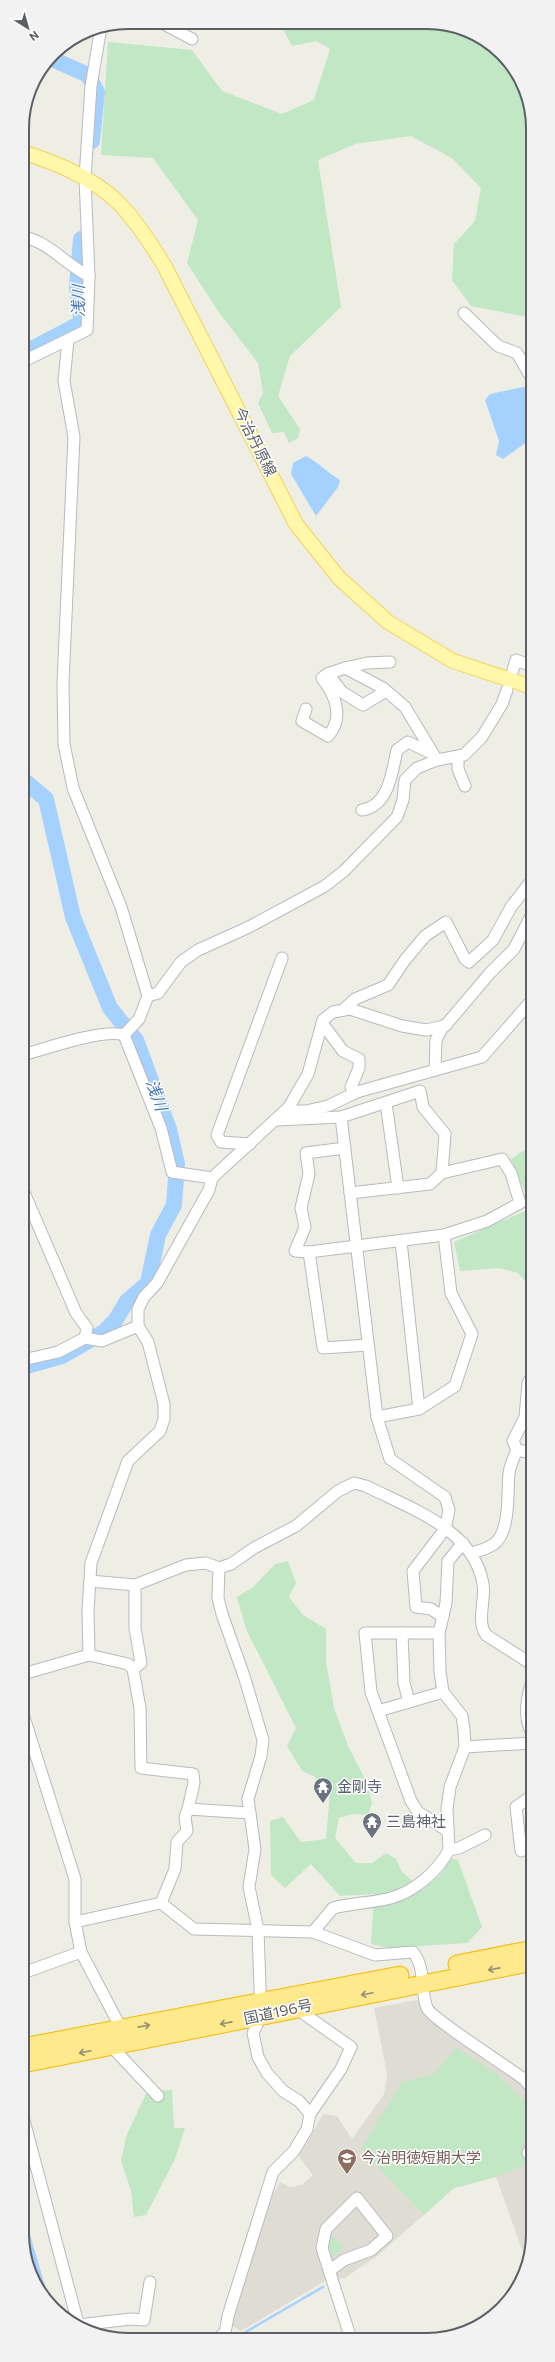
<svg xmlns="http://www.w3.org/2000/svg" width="555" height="2362" font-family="Commissioner,'Noto Sans JP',sans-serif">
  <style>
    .education { fill: #dfddd3 }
    .green { fill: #c1e7c4 }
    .water { fill: #a5d1ff }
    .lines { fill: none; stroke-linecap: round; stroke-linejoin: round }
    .stream { stroke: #a5d1ff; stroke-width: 2.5 }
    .river { stroke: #a5d1ff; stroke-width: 16 }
    .minor-casing { stroke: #b7babf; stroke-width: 13 }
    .major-casing { stroke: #f3d35a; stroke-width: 16 }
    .highway-casing { stroke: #f4b900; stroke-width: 19 }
    .minor { stroke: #fff; stroke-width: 11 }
    .major { stroke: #fff7aa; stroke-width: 14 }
    .highway { stroke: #fee98d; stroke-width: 17 }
    .oneway { stroke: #959073 }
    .labels { text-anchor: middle; stroke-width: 3; stroke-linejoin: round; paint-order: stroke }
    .street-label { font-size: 15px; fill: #5c6065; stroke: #fff }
    .worship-label { font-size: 15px; fill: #5b616d; stroke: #fff; text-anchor: start }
    .education-label { font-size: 15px; fill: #785e54; stroke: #fff; text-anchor: start }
    .water-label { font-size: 16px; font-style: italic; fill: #4275bc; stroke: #fff }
    .rim { fill: none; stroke: #5c6065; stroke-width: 2 }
  </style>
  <rect width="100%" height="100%" fill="#efeee5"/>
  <path class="education" d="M422 1999 429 2018 525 2083 533 2093V2240L530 2253 524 2255 496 2177 454 2188 377 2256 345 2278 325 2281 241 2331 229 2324 267 2204 280 2182 290 2187 302 2185 313 2175 297 2154 305 2146 323 2114 337 2116 352 2139 384 2094 387 2074 374 2008Z"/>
  <g class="green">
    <path d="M280 23 448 24 502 53 522 82 532 114V318L471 306 452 280 454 244 475 221 481 188 453 159 411 136 355 144 318 160 341 307 290 356 278 396 300 429 298 438 289 443 284 432 272 433 258 403 263 393 258 363 218 311 187 263 198 220 153 158 101 155 108 42 192 50 222 91 282 114 314 100 330 49 316 41 292 46Z"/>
    <path d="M523 1151 532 1152V1262L529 1267 532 1271V1289L518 1273 499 1268 460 1271 454 1242 532 1208 511 1159Z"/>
    <path d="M288 1561 296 1583 289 1597 303 1615 326 1629V1661L334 1708 348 1746 366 1781 372 1803 368 1815 353 1814 339 1818 335 1838 356 1863H372L386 1853 396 1859 402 1872 423 1890 441 1874 451 1858 458 1860 482 1927 467 1943 390 1948 371 1944 374 1894 340 1896 311 1864 285 1888 271 1875 270 1821 283 1817 301 1842 326 1839 330 1793 314 1776 302 1771 287 1746 296 1728 246 1629 237 1597 253 1587 275 1564Z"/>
    <path d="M456 2048 496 2073 525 2102 530 2118 522 2148 526 2164 496 2177 454 2188 424 2215 361 2149 402 2082 434 2074Z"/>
    <path d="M172 2090 174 2128H185L175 2159 146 2215 134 2217 131 2191 121 2160 127 2134 147 2092Z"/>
    <path d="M333 2236 344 2247 333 2256C327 2250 329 2243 333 2236Z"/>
  </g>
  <g class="water">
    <path d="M528 386 532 391V438L503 459 496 455 499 441 485 400 490 394Z"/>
    <path d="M306 456C319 463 328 473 340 480L338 487 316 516 291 474 293 463Z"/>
    <path d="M23 2211 51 2306 28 2259 23 2242Z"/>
  </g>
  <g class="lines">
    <path class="stream" d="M239 2338 244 2333 323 2287"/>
    <g class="river">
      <path d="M50 58 88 75 97 92 92 141"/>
      <path d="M22 354 79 324 81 318 77 287 81 239"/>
      <path d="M22 779 46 799 73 917 110 1008 136 1040 169 1129 177 1164 174 1205 158 1235 148 1283 127 1301 115 1321 104 1332 62 1356 23 1367"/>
    </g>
    <g class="minor-casing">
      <g id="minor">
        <path d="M124 23H162L192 39"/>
        <path d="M22 237C47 240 66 265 89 276"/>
        <path d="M464 313 498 346 517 353 532 379"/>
        <path d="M68 340 64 381 74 437 63 683 64 744 73 788 121 907 148 996 139 1019 124 1035"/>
        <path d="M22 362 87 330 89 276 85 178 91 86 101 27"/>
        <path d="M345 668 367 663 390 662"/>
        <path d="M513 670 516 660 532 666"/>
        <path d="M329 675 342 692 363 705 386 691"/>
        <path d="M306 709 302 721 328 736C344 718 336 696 322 678L327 674 345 668 383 688 405 707 437 760"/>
        <path d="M458 756V769L465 786"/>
        <path d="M362 810C389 806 392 772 397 750L408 742 433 754"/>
        <path d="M148 996 158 993 181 962 198 950 249 927 325 886 344 871 397 817 403 800 405 780 417 768 437 760 464 755 482 737 502 704 507 690"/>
        <path d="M343 1010 355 999 388 985 405 960 425 936 446 922 465 959 469 962 493 940 511 907 532 880"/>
        <path d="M322 1023 343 1051 359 1059V1068L351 1087 355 1093"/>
        <path d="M23 1055C44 1049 105 1028 124 1035L161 1128 172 1172 212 1178"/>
        <path d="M435 1070 436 1040 443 1026"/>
        <path d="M386 1103 398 1188"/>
        <path d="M285 1111H306L328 1106 357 1092 482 1057 532 1000"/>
        <path d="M341 1117 377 1417 390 1459 445 1497 449 1510 445 1529 413 1571 416 1607 431 1609 443 1617"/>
        <path d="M277 1120 341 1117 420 1091 423 1107 445 1134 442 1173"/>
        <path d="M250 1144 221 1142 217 1135 282 958"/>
        <path d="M23 1190 76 1313 87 1328 85 1338"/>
        <path d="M350 1193 430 1184 442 1173 502 1159 511 1173 520 1203 487 1221 444 1235 309 1252 323 1348 368 1345"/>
        <path d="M401 1241 419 1409 455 1386 472 1334 451 1293 444 1235"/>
        <path d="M309 1252 295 1251 305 1227 301 1208 309 1174 306 1153 345 1148"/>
        <path d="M23 1360 58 1352 85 1338 102 1341 138 1326"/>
        <path d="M377 1417 419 1409"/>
        <path d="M517 1450 533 1453"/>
        <path d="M463 1543 448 1561 446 1603 439 1633 440 1672 443 1692 462 1716 464 1730 465 1747 450 1787 447 1809 449 1850 459 1848 485 1835"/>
        <path d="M471 1553C479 1551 487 1549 494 1544 511 1531 507 1492 509 1473 510 1465 514 1457 517 1450L513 1441 525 1417 528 1383 532 1376"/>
        <path d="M90 1581 135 1585 186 1565 206 1563 219 1568 231 1564 254 1548 296 1526 338 1491 354 1483 366 1486C409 1508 474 1529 483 1584 486 1601 476 1620 486 1635L533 1665"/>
        <path d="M439 1633H365L371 1692 411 1801 418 1812 448 1831"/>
        <path d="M89 1655 88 1611 91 1563 128 1461 160 1431 164 1419V1404L148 1342 138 1326V1309L144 1297 157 1283 209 1190 212 1178 289 1107 308 1074 323 1020 333 1012 350 1009 402 1026 426 1030 445 1026 490 973 514 949 532 914"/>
        <path d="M133 1669 141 1663 135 1628V1585"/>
        <path d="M23 1674 89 1655 128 1664 133 1669 140 1708 141 1768 193 1774 194 1783 188 1809"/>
        <path d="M533 1678C527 1697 522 1717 533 1735"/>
        <path d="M409 1702 443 1692"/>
        <path d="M378 1711 409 1702 404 1683 402 1633"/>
        <path d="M23 1714 75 1879V1922L81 1952 23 1973"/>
        <path d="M465 1747 533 1743"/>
        <path d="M521 1851 516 1807 533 1795"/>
        <path d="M161 1903 194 1929 313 1932 333 1908C352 1903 372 1903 391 1898 415 1891 437 1872 449 1850"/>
        <path d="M161 1903 175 1869 177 1842 187 1831 185 1817 188 1809 250 1813"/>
        <path d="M75 1922 161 1903"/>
        <path d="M313 1932 375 1955 413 1952C426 1968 420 1990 427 2008 432 2019 510 2068 525 2080L533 2090"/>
        <path d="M81 1952 122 2030"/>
        <path d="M297 2009 351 2047 341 2069 310 2114"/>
        <path d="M111 2046 158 2096"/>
        <path d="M23 2117 79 2327"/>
        <path d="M528 2153 533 2144"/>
        <path d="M329 2271 344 2260 371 2250 387 2236 357 2198 326 2229 322 2248 351 2339"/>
        <path d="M78 2325 131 2319 144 2320 150 2282"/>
        <path d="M218 2338 225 2333 228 2316 273 2172 294 2151 307 2129 310 2114 299 2101 283 2091 267 2073 258 2057 253 2033 261 2016 258 1930 249 1887 255 1849 248 1799 261 1756 263 1740 244 1676 222 1614 218 1598 219 1568"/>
      </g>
    </g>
    <g class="major-casing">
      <path id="major" d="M22 152C58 163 101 181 126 211 141 228 153 247 165 267L296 524 339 578 388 622 453 661 532 687"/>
    </g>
    <g class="highway-casing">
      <g id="highway">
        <path d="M457 1964 533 1949"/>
        <path d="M23 2047 400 1975"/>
        <path d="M23 2064 533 1962"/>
      </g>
    </g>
    <use href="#minor" class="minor"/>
    <use href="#major" class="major"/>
    <use href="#highway" class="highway"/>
  </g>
  <defs><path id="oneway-shaft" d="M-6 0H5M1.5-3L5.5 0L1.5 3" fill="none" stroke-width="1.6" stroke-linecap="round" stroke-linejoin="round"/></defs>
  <g class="oneway">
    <use href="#oneway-shaft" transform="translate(494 1969) rotate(169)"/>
    <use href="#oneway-shaft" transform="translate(367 1994) rotate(168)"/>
    <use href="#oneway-shaft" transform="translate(226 2023) rotate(169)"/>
    <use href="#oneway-shaft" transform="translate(144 2026) rotate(-11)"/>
    <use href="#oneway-shaft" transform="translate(85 2052) rotate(168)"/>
  </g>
  <defs>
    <g id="temple-pin" transform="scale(1)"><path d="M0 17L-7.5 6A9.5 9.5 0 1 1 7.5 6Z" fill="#6b7280" stroke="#fff"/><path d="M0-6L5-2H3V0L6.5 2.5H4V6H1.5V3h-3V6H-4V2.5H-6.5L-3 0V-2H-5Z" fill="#fff"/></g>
    <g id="university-pin" transform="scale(1)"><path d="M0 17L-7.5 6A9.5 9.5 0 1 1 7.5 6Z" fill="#8d6e63" stroke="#fff"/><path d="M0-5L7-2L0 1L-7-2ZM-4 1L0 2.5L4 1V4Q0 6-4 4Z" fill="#fff"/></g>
  </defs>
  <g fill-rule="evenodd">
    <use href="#temple-pin" x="323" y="1787"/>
    <use href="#temple-pin" x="372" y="1822"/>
    <use href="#university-pin" x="347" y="2158"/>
  </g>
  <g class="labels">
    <g class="street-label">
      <text transform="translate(255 442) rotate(63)" y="5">今治丹原線</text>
      <text transform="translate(278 2012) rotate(-12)" y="5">国道196号</text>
    </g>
    <g class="worship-label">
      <text x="337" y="1792">金剛寺</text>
      <text x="386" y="1827">三島神社</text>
    </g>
    <g class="education-label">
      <text x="361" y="2163">今治明徳短期大学</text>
    </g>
    <g class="water-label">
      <text transform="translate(78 301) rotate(-90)" y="6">浅川</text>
      <text transform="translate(157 1095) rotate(70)" y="6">浅川</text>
    </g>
  </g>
  <path d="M0 0H555V2362H0ZM128 29H427A99 99 0 0 1 526 128V2234A99 99 0 0 1 427 2333H128A99 99 0 0 1 29 2234V128A99 99 0 0 1 128 29Z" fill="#f2f2f3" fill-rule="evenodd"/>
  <path class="rim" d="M128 29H427A99 99 0 0 1 526 128V2234A99 99 0 0 1 427 2333H128A99 99 0 0 1 29 2234V128A99 99 0 0 1 128 29Z"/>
  <g transform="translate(28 28) rotate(143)" stroke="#ffffff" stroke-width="3" paint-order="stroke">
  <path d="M0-3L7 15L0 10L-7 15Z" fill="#5c6065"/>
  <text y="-6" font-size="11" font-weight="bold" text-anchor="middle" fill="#5c6065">N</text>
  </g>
</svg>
